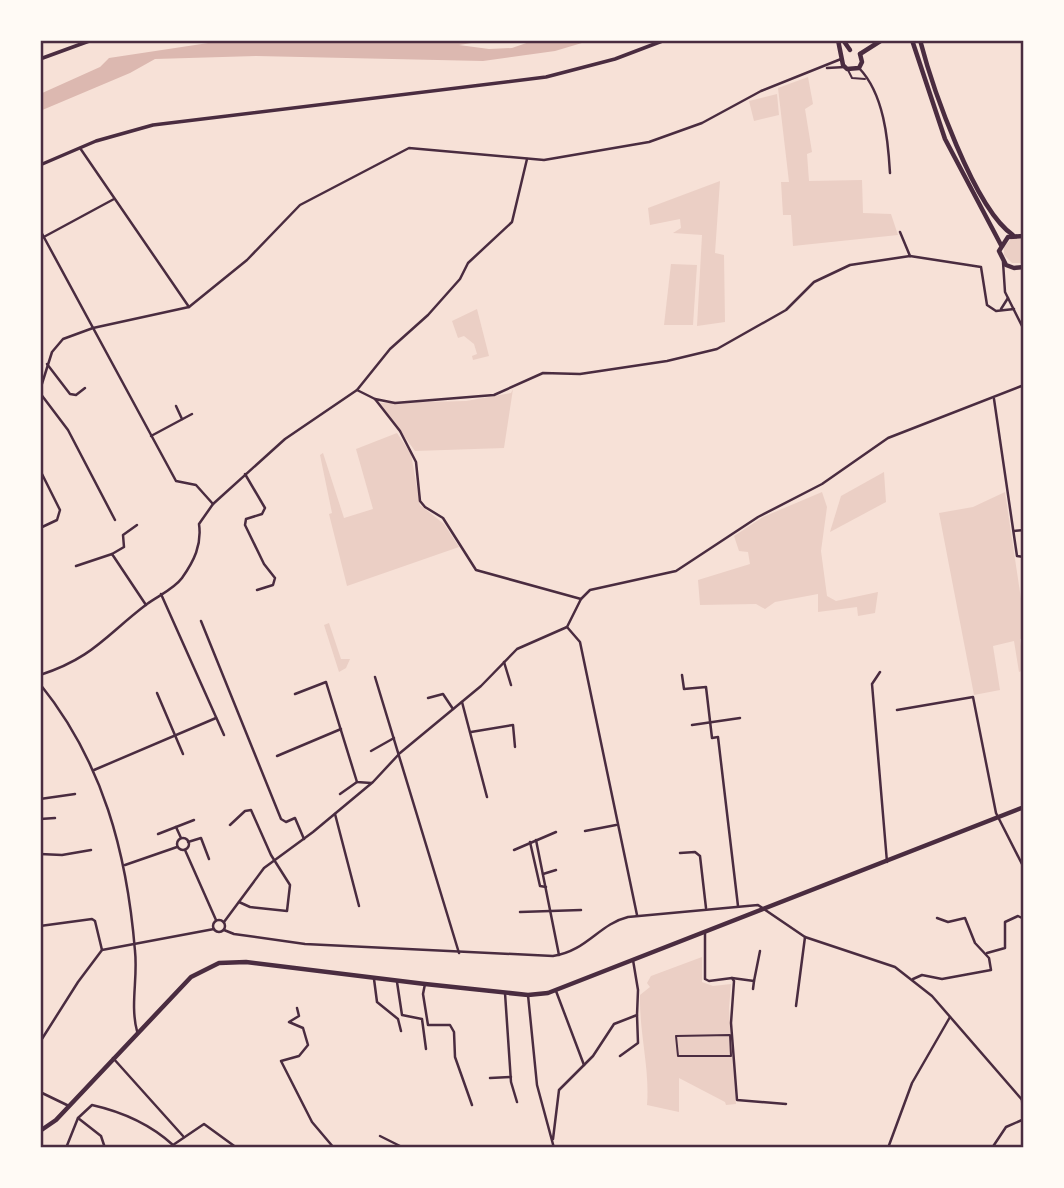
<svg xmlns="http://www.w3.org/2000/svg" width="1064" height="1188" font-family="Jost,sans-serif">
  <style>
    .green { fill: #ebcfc5 }
    .water { fill: #dcb8b0 }
    .lines { fill: none; stroke-linecap: round; stroke-linejoin: round }
    .service { stroke: #4a2c40; stroke-width: 2 }
    .pedestrian { stroke: #4a2c40; stroke-width: 2 }
    .minor { stroke: #4a2c40; stroke-width: 2.5 }
    .tertiary { stroke: #4a2c40; stroke-width: 3.5 }
    .secondary { stroke: #4a2c40; stroke-width: 3.5 }
    .primary { stroke: #4a2c40; stroke-width: 4.5 }
    .neatline { fill: none; stroke: #4a2c40; stroke-width: 2.5 }
  </style>
  <rect width="100%" height="100%" fill="#f7e1d7"/>
  <g class="green">
    <path d="M808 77 813 104 805 109 812 152 807 154 809 181 862 180 863 213 891 214 898 235 793 246 791 215H783L781 182H789L778 88Z"/>
    <path d="M777 94 779 115 754 121 749 101Z"/>
    <path d="M720 181 715 253 724 255 725 322 697 326 702 235 673 233 681 228 680 219 650 225 648 208Z"/>
    <path d="M1012 238 1024 239V263H1012L1004 255V247Z"/>
    <path d="M671 264 697 265 693 325H664Z"/>
    <path d="M477 309 489 356 473 360 472 356 477 354 474 344 464 336 458 338 452 321Z"/>
    <path d="M513 389 504 448 415 451 380 403 466 401 511 393Z"/>
    <path d="M397 433 411 454 420 505 444 524 459 547 347 586 329 514 332 513 320 455 323 453 344 518 373 509 356 449Z"/>
    <path d="M884 472 886 502 830 532 841 496Z"/>
    <path d="M822 492 827 507 821 551 827 596 836 601 878 592 875 613 858 616 857 607 818 612V594L775 602 765 609 756 604 700 605 698 580 750 564 748 552 739 551 734 536 763 517Z"/>
    <path d="M1005 492 1024 619V638L1020 639 1024 670 1019 672 1014 641 993 646 1000 690 974 695 939 513 973 507Z"/>
    <path d="M329 623 341 659H350L346 668 339 672 324 625Z"/>
    <path d="M702 957V982L713 986 731 984 729 1009 736 1104 726 1105 725 1102 679 1078V1112L647 1105C650 1069 639 1032 640 995L650 987 647 983 651 976Z"/>
  </g>
  <path class="water" d="M228 40H476L478 42 459 45 489 49 512 48 535 40H592L555 51 483 61 256 56 155 59 130 73 40 111V94L100 67 109 58Z"/>
  <g class="lines">
    <path class="service" d="M848 70 852 78 865 79"/>
    <path class="pedestrian" d="M730 1035 731 1056H678L676 1036Z"/>
    <g class="minor">
      <path d="M827 68 845 67"/>
      <path d="M859 68C884 94 888 139 890 173"/>
      <path d="M80 148 189 307"/>
      <path d="M40 230 176 481 196 485 213 504"/>
      <path d="M900 232 910 256"/>
      <path d="M40 239 114 199"/>
      <path d="M1003 262 1005 292 1024 330"/>
      <path d="M1001 309 1008 298"/>
      <path d="M47 364 70 394 76 395 85 388"/>
      <path d="M40 390 52 352 63 339 93 328 189 307 247 260 300 205 409 148 544 160 649 142 702 123 761 91 841 59"/>
      <path d="M357 390 375 399 400 431 416 462 420 501 425 507 443 518 476 570 581 599"/>
      <path d="M40 393 68 430 115 520"/>
      <path d="M375 399 395 403 494 395 543 373 580 374 667 361 717 349 786 310 814 282 850 265 910 256 981 267 987 305 996 311 1014 309"/>
      <path d="M994 399 1017 556 1024 557"/>
      <path d="M176 406 182 419"/>
      <path d="M151 436 192 414"/>
      <path d="M40 470 60 510 57 520 40 528"/>
      <path d="M245 474 265 508 262 514 246 519 245 525 264 564 275 578 273 585 257 590"/>
      <path d="M1014 531 1024 530"/>
      <path d="M112 554 124 547 123 535 137 525"/>
      <path d="M76 566 112 554 146 605"/>
      <path d="M161 594 224 735"/>
      <path d="M201 621 281 819 286 822 295 818 304 839"/>
      <path d="M567 627 580 642 637 915"/>
      <path d="M504 662 511 685"/>
      <path d="M880 672 872 684 887 862"/>
      <path d="M40 675C93 658 106 635 147 604 158 596 174 589 182 578 194 561 202 545 199 524L213 504 285 439 357 390 390 349 428 315 460 279 468 263 512 222 527 159"/>
      <path d="M682 675 684 689 706 687 712 738 718 737 738 906"/>
      <path d="M375 677 459 953"/>
      <path d="M40 684C103 762 127 853 135 951 138 978 130 1005 137 1031"/>
      <path d="M157 693 183 754"/>
      <path d="M295 694 326 682 357 782 371 783"/>
      <path d="M428 698 443 694 453 709"/>
      <path d="M462 702 487 797"/>
      <path d="M897 710 973 697 996 813 1024 868"/>
      <path d="M692 725 740 718"/>
      <path d="M471 732 513 725 515 747"/>
      <path d="M371 751 394 738"/>
      <path d="M277 756 341 729"/>
      <path d="M94 770 216 718"/>
      <path d="M340 794 357 782"/>
      <path d="M40 799 75 794"/>
      <path d="M335 814 359 906"/>
      <path d="M40 819 55 818"/>
      <path d="M230 825 245 811 251 810 271 855 290 885 287 911 250 907 239 902"/>
      <path d="M176 827 181 838"/>
      <path d="M585 831 616 825"/>
      <path d="M158 834 194 820"/>
      <circle cx="183" cy="844" r="6"/>
      <path d="M536 840 559 955"/>
      <path d="M188 842 201 838 209 859"/>
      <path d="M530 842 540 886 546 887"/>
      <path d="M185 850 216 920"/>
      <path d="M514 850 556 832"/>
      <path d="M680 853 695 852 700 856 706 908"/>
      <path d="M40 854 62 855 91 850"/>
      <path d="M125 865 177 847"/>
      <path d="M543 874 556 870"/>
      <path d="M520 912 581 910"/>
      <circle cx="219" cy="926" r="6"/>
      <path d="M224 922 264 868 313 832 373 782 400 753 481 686 517 649 567 627 581 599 590 590 676 571 758 517 822 484 888 438 1024 385"/>
      <path d="M40 926 92 919 95 921 102 950"/>
      <path d="M224 930 234 934 305 944 553 956C587 951 599 924 628 917L758 905 805 937 895 967 932 996 1024 1102"/>
      <path d="M705 933V979L709 981 732 978 734 981 731 1023 737 1100 786 1104"/>
      <path d="M987 953 1005 948V922L1018 916 1024 919"/>
      <path d="M732 978 754 981 760 951"/>
      <path d="M374 979 377 1002 398 1019 401 1031"/>
      <path d="M913 979 922 975 942 979 991 970 989 958 975 943 965 918 948 922 937 918"/>
      <path d="M397 982 402 1015 422 1019 426 1049"/>
      <path d="M425 984 423 994 428 1025H450L454 1032 455 1057 472 1105"/>
      <path d="M753 989 754 981"/>
      <path d="M556 991 584 1065"/>
      <path d="M505 993 511 1082 517 1102"/>
      <path d="M528 995 537 1085 554 1148"/>
      <path d="M796 1006 805 937"/>
      <path d="M297 1008 299 1016 289 1022 303 1028 308 1045 299 1056 281 1061 312 1122 334 1148"/>
      <path d="M40 1042 78 982 102 950 214 929"/>
      <path d="M620 1056 638 1043 637 1015"/>
      <path d="M113 1058 183 1136"/>
      <path d="M490 1078 511 1077"/>
      <path d="M40 1092 69 1106"/>
      <path d="M1022 1100 1024 1127"/>
      <path d="M78 1118 101 1136 105 1148"/>
      <path d="M380 1136 404 1148"/>
      <path d="M553 1139 559 1090 593 1056 614 1024 637 1015 638 990 633 960"/>
      <path d="M66 1148 78 1118 92 1105C123 1112 150 1124 173 1145L204 1124 237 1148"/>
      <path d="M888 1148 912 1083 950 1017"/>
      <path d="M992 1148 1006 1127 1022 1120"/>
    </g>
    <path class="tertiary" d="M40 59 92 40"/>
    <path class="secondary" d="M40 165 96 141 153 125 546 77 615 59 665 40"/>
    <g class="primary">
      <path d="M838 40 843 65 847 69 859 68 862 62 860 54"/>
      <path d="M843 40 850 50"/>
      <path d="M912 40 945 139 1001 245"/>
      <path d="M920 40C932 86 974 209 1013 235"/>
      <path d="M860 54 882 40"/>
      <path d="M1024 236 1008 237 999 251 1006 265 1014 268 1024 267"/>
      <path d="M40 1131 56 1120 191 977 219 963 246 962 425 984 528 995 548 993 1024 807"/>
    </g>
  </g>
  <rect width="1064" height="1188" fill="none" stroke="#fffaf5" stroke-width="84"/>
  <rect x="42" y="42" width="980" height="1104" class="neatline"/>
</svg>
